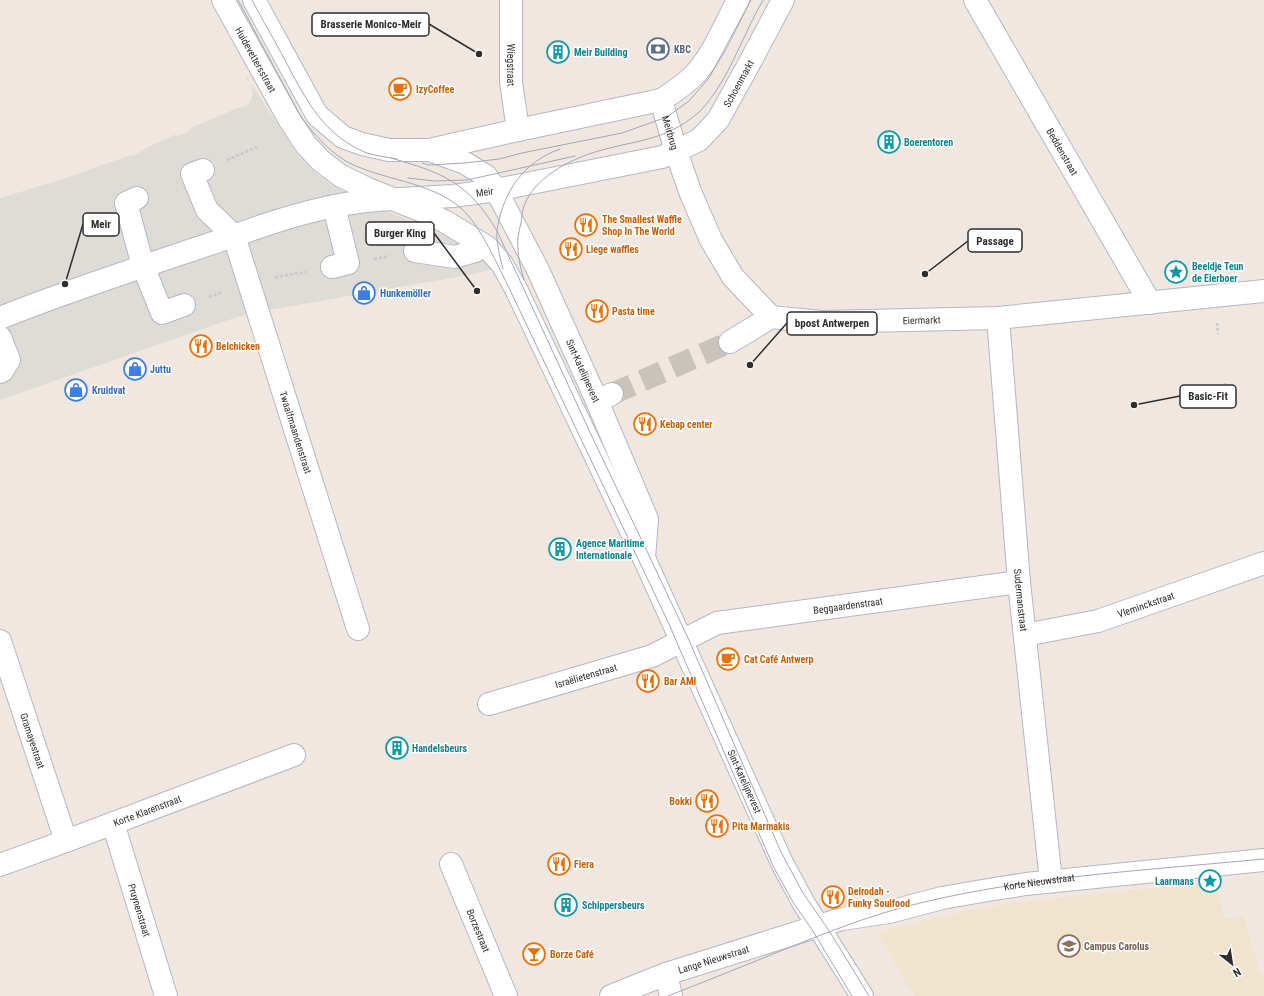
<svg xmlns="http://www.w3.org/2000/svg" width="1264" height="996" font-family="'Roboto Condensed',sans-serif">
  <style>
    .education { fill: #f1e4cf }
    .plaza { fill: #dfdbd7 }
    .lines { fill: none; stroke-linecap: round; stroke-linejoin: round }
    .pedestrian-tunnel { stroke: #c9c3bc; stroke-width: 22; stroke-dasharray: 22 11; stroke-linecap: butt }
    .pedestrian-casing { stroke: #b4b7c2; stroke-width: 24 }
    .minor-casing { stroke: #b4b7c2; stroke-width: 24 }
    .tertiary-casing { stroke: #b4b7c2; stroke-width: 24 }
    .path { stroke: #c9c9c9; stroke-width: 2.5; stroke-dasharray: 3 2; stroke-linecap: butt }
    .pedestrian { stroke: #fff; stroke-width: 22 }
    .minor { stroke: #fff; stroke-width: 22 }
    .tertiary { stroke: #fff; stroke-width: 22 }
    .tram { stroke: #a2a6b9; stroke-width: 1 }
    .labels { text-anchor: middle; stroke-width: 3; stroke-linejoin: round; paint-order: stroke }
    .service-label { font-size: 10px; font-weight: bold; fill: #4e5e75; stroke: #fff; text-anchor: start }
    .culture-label { font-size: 10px; font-weight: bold; fill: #0d838f; stroke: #fff; text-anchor: start }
    .street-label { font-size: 10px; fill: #2e2e2e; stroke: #fff }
    .food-label { font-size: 10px; font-weight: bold; fill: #c56008; stroke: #fff; text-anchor: start }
    .shop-label { font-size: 10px; font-weight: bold; fill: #366cbe; stroke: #fff; text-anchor: start }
    .education-label { font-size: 10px; font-weight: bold; fill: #785e54; stroke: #fff; text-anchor: start }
    .leader { fill: none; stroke: #2e2e2e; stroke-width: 1.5 }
    .callout-dot { fill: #2e2e2e; stroke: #fff; stroke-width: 1.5 }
    .callout { fill: #fff; stroke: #2e2e2e; stroke-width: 1.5 }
    .callout-label { font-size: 11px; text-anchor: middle; font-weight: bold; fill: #2e2e2e }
  </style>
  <rect width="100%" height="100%" fill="#f0e8e0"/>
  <path class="education" d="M1216 881 1224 918 1244 916 1260 973 1263 972 1264 975V996H914L893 961 878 932 964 911 1010 903Z"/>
  <path class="plaza" d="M247 77 298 156 317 174 332 185 362 201 458 241 475 251 494 269 474 274 258 312 237 317 0 400V198L60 180 131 155 132 156 144 150 146 148 174 135 178 136 191 130V128L235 109 236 108H239L245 106 250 102 253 94 251 83 246 79Z"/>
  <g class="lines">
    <path class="pedestrian-tunnel" d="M612 394 730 342"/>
    <g class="pedestrian-casing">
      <g id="pedestrian">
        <path id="s1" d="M511 0V82L518 130"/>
        <path id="s2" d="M975 0 1150 303"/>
        <path id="s3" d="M203 170 192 174 207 210 234 236 358 629"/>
        <path d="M137 198 126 203 143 266 162 313 184 305"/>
        <path d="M415 251 455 257 475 251"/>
        <path d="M332 267 348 263 334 206"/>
        <path d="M0 318C65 292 132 270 198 248 243 233 288 215 335 206 354 202 373 200 392 199"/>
        <path d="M0 337 9 360 2 371 0 372"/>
        <path d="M730 342 771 317"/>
        <path d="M597 401 612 394"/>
        <path id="s4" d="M1025 635 1098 621 1264 563"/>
        <path d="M666 974 671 996"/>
      </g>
    </g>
    <g class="minor-casing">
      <g id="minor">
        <path id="s5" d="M661 100 676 151 691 194 711 240 733 277 771 317 821 322 998 318 1264 291"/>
        <path id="s6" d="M998 318 1019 582 1051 881"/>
        <path id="s7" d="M0 641 66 841"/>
        <path id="s8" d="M489 704 652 656 717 623 1019 582"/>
        <path id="s9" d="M113 823 166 996"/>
        <path id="s10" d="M451 864 506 996"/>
        <path id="s11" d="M0 865 66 841 294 755"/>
        <path id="s12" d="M611 996 666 974 825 924 842 919 889 912 942 898 988 890 1026 884 1264 860"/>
      </g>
    </g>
    <g class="tertiary-casing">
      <g id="tertiary">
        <path id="s13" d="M223 0 289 119 306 145 321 161 341 176 368 189 420 210 444 221 487 247 502 264 516 289 644 558 782 863 803 902 862 996"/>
        <path d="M254 0 317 115 343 137 362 144 389 150H429L518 130 661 100C674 92 686 84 696 73 713 54 726 23 738 0"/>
        <path id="s14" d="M429 150 465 163 486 176 496 190 538 270 597 401 647 519 644 558"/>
        <path id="s15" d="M399 199 453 196 496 190 662 157 676 151 699 140 718 120 749 64 783 0"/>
      </g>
    </g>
    <g class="path">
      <path d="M227 160 259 146"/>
      <path d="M374 259 389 256"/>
      <path d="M275 277 306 272"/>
      <path d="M209 297 223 292"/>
      <path d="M1217 323 1218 334"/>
      <path d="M1225 383 1228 408"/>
    </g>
    <use href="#pedestrian" class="pedestrian"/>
    <use href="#minor" class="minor"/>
    <use href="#tertiary" class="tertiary"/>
    <g class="tram">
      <path d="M238 0 301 117C314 134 327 149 344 160 381 181 429 180 462 209 481 227 498 266 510 290L669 624 773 866 794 904 811 928 852 996"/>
      <path d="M252 0C263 21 275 41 286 62 306 100 324 136 367 153 376 156 387 157 397 159"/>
      <path d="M391 158C443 173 468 182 497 231L595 443 645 547 688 638 781 852 803 893 830 932 869 996"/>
      <path d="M422 163 429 165 465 163 499 159 522 153 622 133 667 117 689 101 709 78 751 0"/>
      <path d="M408 178 434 181 467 180 575 156"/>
      <path d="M503 269C500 259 496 240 497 230 503 192 523 162 560 149"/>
      <path d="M524 280C521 269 518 259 518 247 517 239 519 231 521 223 522 218 522 211 524 206 534 178 569 160 595 152 634 140 664 142 698 113 704 108 709 100 714 94 734 65 745 31 763 0"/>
      <path id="s16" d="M668 996C706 981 744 966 783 950 828 932 873 914 920 903 1032 876 1150 870 1264 859"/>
    </g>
  </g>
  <defs>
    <g id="bank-ring" transform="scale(1.15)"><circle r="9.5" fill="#fff" stroke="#5c6f8a" stroke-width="1.5"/><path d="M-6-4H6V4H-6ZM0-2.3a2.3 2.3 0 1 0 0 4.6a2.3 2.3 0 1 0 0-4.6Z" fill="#5c6f8a"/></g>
    <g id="building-ring" transform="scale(1.15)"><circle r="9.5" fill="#fff" stroke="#0f9aa8" stroke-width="1.5"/><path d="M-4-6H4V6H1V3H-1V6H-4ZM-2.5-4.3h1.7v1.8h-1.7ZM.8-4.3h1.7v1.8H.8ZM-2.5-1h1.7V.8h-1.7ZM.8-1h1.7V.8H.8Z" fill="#0f9aa8"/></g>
    <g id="cafe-ring" transform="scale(1.15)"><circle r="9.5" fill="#fff" stroke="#e8710a" stroke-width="1.5"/><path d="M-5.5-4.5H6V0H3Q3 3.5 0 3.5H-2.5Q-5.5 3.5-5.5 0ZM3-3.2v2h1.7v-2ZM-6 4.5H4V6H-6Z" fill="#e8710a"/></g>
    <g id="restaurant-ring" transform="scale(1.15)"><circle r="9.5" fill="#fff" stroke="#e8710a" stroke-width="1.5"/><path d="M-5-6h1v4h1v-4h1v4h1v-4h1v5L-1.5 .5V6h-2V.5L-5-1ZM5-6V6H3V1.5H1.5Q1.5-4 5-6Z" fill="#e8710a"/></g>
    <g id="sight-ring" transform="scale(1.15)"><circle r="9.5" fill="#fff" stroke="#0f9aa8" stroke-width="1.5"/><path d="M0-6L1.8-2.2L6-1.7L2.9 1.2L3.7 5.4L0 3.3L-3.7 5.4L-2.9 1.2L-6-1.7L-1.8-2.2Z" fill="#0f9aa8"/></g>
    <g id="shop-ring" transform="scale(1.15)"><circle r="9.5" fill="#fff" stroke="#3f7fe0" stroke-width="1.5"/><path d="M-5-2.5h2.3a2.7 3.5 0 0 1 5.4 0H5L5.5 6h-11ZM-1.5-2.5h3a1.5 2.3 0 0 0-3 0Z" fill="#3f7fe0"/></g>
    <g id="university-ring" transform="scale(1.15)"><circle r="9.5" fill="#fff" stroke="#8d6e63" stroke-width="1.5"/><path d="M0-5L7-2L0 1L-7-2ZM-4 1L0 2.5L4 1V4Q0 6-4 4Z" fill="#8d6e63"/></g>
    <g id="bar-ring" transform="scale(1.15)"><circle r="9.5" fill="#fff" stroke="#e8710a" stroke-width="1.5"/><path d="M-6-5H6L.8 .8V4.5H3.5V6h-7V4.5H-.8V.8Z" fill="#e8710a"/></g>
  </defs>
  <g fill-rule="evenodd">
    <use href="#bank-ring" x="658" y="49"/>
    <use href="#building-ring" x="558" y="52"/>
    <use href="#cafe-ring" x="400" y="89"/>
    <use href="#building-ring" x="889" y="142"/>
    <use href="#restaurant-ring" x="586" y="225"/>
    <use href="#restaurant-ring" x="571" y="249"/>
    <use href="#sight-ring" x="1176" y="272"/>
    <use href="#shop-ring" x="364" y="293"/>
    <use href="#restaurant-ring" x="597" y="311"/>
    <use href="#restaurant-ring" x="201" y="346"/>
    <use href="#shop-ring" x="135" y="369"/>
    <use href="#shop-ring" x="76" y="390"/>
    <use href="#restaurant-ring" x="645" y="424"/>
    <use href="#building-ring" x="560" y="549"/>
    <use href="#cafe-ring" x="728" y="659"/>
    <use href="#restaurant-ring" x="648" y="681"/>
    <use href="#building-ring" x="397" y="748"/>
    <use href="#restaurant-ring" x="707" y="801"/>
    <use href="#restaurant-ring" x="717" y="826"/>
    <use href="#restaurant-ring" x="559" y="864"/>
    <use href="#sight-ring" x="1210" y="881"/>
    <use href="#restaurant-ring" x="833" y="897"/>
    <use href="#building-ring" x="566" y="905"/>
    <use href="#university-ring" x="1069" y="946"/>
    <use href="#bar-ring" x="534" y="954"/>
  </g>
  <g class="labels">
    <g class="service-label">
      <text x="674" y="53">KBC</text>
    </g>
    <g class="culture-label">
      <text x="574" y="56">Meir Building</text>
      <text x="904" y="146">Boerentoren</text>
      <text x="1192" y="270">Beeldje Teun<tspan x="1192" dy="12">de Eierboer</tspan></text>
      <text x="576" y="547">Agence Maritime<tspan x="576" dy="12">Internationale</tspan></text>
      <text x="412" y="752">Handelsbeurs</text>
      <text x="1194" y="885" text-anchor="end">Laarmans</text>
      <text x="582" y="909">Schippersbeurs</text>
    </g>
    <g class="street-label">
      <text dy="4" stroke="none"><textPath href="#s13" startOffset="68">Huidevettersstraat</textPath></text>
      <text dy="4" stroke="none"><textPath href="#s1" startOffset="65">Wiegstraat</textPath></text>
      <text dy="4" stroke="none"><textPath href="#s15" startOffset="377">Schoenmarkt</textPath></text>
      <text dy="4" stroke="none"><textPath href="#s5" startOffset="34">Meirbrug</textPath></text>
      <text dy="4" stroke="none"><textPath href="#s2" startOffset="175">Beddenstraat</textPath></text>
      <text dy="4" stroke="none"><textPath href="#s15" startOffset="86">Meir</textPath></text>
      <text dy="4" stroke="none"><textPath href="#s5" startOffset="398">Eiermarkt</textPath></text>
      <text dy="4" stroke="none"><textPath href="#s14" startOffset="281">Sint-Katelijnevest</textPath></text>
      <text dy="4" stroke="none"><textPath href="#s3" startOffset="294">Twaalfmaandenstraat</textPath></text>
      <text dy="4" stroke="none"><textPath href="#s6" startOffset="283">Sudermanstraat</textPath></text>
      <text dy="4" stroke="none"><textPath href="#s4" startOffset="125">Vleminckstraat</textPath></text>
      <text dy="4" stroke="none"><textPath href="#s8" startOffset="375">Beggaardenstraat</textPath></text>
      <text dy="4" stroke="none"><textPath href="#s8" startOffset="101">Israëlietenstraat</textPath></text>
      <text dy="4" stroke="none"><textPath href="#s7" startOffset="105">Gramayestraat</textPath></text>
      <text dy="4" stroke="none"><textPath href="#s13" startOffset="971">Sint-Katelijnevest</textPath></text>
      <text dy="4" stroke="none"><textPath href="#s11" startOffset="157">Korte Klarenstraat</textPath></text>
      <text dy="4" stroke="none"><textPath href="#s16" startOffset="390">Korte Nieuwstraat</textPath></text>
      <text dy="4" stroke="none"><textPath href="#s9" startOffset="91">Pruynenstraat</textPath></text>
      <text dy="4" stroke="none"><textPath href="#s10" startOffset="72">Borzestraat</textPath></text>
      <text dy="4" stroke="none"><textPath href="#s12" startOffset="109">Lange Nieuwstraat</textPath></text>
    </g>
    <g class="food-label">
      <text x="416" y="93">IzyCoffee</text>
      <text x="602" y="223">The Smallest Waffle<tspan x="602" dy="12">Shop In The World</tspan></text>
      <text x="586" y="253">Liege waffles</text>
      <text x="612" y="315">Pasta time</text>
      <text x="216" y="350">Belchicken</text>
      <text x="660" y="428">Kebap center</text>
      <text x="744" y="663">Cat Café Antwerp</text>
      <text x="664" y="685">Bar AMI</text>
      <text x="692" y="805" text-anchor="end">Bokki</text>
      <text x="732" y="830">Pita Marmakis</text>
      <text x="574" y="868">Fiera</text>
      <text x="848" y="895">Delrodah -<tspan x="848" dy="12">Funky Soulfood</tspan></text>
      <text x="550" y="958">Borze Café</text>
    </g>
    <g class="shop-label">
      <text x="380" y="297">Hunkemöller</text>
      <text x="150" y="373">Juttu</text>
      <text x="92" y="394">Kruidvat</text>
    </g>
    <g class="education-label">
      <text x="1084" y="950">Campus Carolus</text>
    </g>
  </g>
  <path class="leader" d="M479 54L429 24M65 284L83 224M477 291L434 233M925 274L968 241M750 365L787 323M1134 405L1180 396"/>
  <g class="callout-dot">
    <circle cx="479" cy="54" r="4"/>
    <circle cx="65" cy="284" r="4"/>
    <circle cx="477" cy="291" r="4"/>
    <circle cx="925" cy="274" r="4"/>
    <circle cx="750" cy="365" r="4"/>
    <circle cx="1134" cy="405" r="4"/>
  </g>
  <g class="callout">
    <rect x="312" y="13" width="117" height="23" rx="4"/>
    <rect x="83" y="213" width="36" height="23" rx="4"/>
    <rect x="366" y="222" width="68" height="23" rx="4"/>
    <rect x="968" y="229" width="54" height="23" rx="4"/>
    <rect x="787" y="312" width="90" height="23" rx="4"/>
    <rect x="1180" y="385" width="56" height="23" rx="4"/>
  </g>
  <g class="callout-label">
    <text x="371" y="28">Brasserie Monico-Meir</text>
    <text x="101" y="228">Meir</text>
    <text x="400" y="237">Burger King</text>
    <text x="995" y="245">Passage</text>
    <text x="832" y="327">bpost Antwerpen</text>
    <text x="1208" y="400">Basic-Fit</text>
  </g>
  <g transform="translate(1232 964) rotate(150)" stroke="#ffffff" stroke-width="3" paint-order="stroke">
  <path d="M0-3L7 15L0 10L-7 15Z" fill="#2e2e2e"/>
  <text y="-6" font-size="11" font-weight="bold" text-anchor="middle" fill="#2e2e2e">N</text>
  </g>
</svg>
